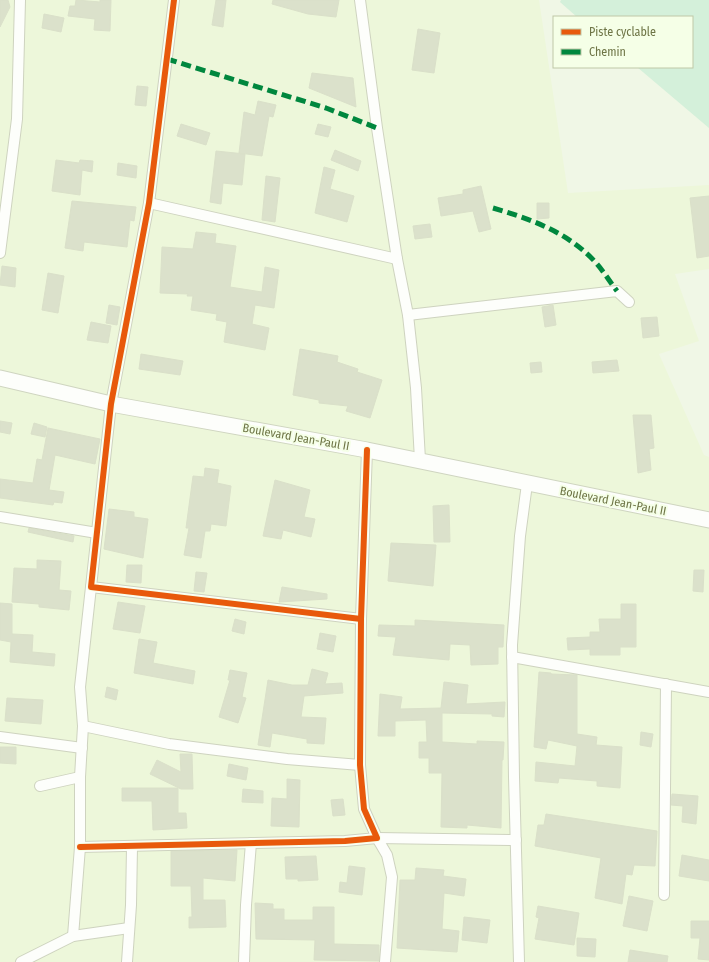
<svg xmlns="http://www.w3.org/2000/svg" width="709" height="962" font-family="'Fira Sans Condensed',sans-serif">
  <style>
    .residential { fill: #edf7da }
    .green { fill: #d4f0da }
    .building { fill: #dbe1cb; stroke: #dae0c9 }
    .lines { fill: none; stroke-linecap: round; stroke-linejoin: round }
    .street-casing { stroke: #ced3bf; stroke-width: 12 }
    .secondary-casing { stroke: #cfd5c0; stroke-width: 17 }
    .street { stroke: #fdfefb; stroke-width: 10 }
    .secondary { stroke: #fdfefb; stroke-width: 15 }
    .quiet { stroke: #00873e; stroke-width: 5; stroke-dasharray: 10 5; stroke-linecap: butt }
    .cycleway-casing { stroke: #f5ffe7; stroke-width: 8 }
    .cycleway { stroke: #e8590c; stroke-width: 6 }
    .labels { text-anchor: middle; stroke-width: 4; stroke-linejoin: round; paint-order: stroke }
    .street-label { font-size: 12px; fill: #6e7546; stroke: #f5ffe7 }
  </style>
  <rect width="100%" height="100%" fill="#f0f7e6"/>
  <path class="residential" d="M0 0H539L568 193 709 185V269L675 274 699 341 659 354 704 455 709 457V962H0Z"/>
  <path class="green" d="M561 0H709V128L637 67H692V17H577L560 2Z"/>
  <g class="building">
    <path d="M0 0H8L10 7 0 27Z"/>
    <path d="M76 0 100 2V0H111L110 31 94 30 95 19 68 16 70 6H75Z"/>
    <path d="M216 0H226L223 27 212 25Z"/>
    <path d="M273 0H339L336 17 308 14 272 4Z"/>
    <path d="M44 14 64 18 61 32 42 28Z"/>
    <path d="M418 29 440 33 434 73 412 70Z"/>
    <path d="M312 73 353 78 356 107 309 88Z"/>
    <path d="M137 86 148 87 146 106 135 105Z"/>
    <path d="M258 101 276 105 273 117 269 116 262 156 239 153 244 112 255 115Z"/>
    <path d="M181 124 210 133 206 145 177 136Z"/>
    <path d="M318 124 331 127 328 137 315 134Z"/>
    <path d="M335 150 361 161 358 171 331 160Z"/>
    <path d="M216 151 245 154 242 185 223 183 221 204 210 202Z"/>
    <path d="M56 160 79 163 80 160 93 161 92 172 82 170 80 195 52 191Z"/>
    <path d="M118 163 137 166 136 178 117 175Z"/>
    <path d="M324 167 335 170 330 189 354 196 347 222 315 213Z"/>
    <path d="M266 176 280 178 275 222 262 220Z"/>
    <path d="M481 186 491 229 479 232 473 211 441 216 438 198 463 194V190Z"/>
    <path d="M709 196V256L697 258 690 198Z"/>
    <path d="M72 201 136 207 134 221 130 220 127 247 84 242 83 251 65 248Z"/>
    <path d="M537 203H549V218L537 219Z"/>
    <path d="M430 224 432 237 415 239 413 226Z"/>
    <path d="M196 232 216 234 215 243 236 246 230 287 262 292 265 267 279 270 274 308 255 305 252 324 269 328 265 350 224 342 227 322 216 320 217 314 191 310 193 296H187L188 294 160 293 162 247 193 249Z"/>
    <path d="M2 266 16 268 15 287 0 285Z"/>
    <path d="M48 273 64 276 58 313 42 310Z"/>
    <path d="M109 305 120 307 117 325 106 323Z"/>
    <path d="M553 305 556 325 545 327 542 307Z"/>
    <path d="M657 317 659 336 643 338 641 318Z"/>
    <path d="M91 322 111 326 108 343 87 340Z"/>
    <path d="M300 349 338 356 337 362 358 369 357 372 382 380 370 418 346 411 348 406 319 403V400L293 395Z"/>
    <path d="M141 354 183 361 180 375 139 369Z"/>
    <path d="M617 360 619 371 593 373 592 362Z"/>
    <path d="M541 362 542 372 531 373 530 363Z"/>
    <path d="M633 415H651L654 448 649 449 651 470 638 473Z"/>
    <path d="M0 421 12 423 10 434 0 432Z"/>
    <path d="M34 423 47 427 45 437 31 434Z"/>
    <path d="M48 428 100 439 95 464 55 455 49 490 64 492 62 503 54 502 53 505 0 498V479L33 483 37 459 42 460Z"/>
    <path d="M205 468 219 470 217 483 231 486 226 526 211 524 210 531H205L201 558 184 555 189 528H186L193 476 204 477Z"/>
    <path d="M275 480 310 490 304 517 315 519 311 537 283 530 281 539 263 536Z"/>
    <path d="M449 505 450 542H434L433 506Z"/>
    <path d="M109 509 134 512V517L148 519 143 558 104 549Z"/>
    <path d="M29 528 74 536 73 542 28 532Z"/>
    <path d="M391 543 436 545 433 586 388 581Z"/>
    <path d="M37 560 61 561 59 590 71 591 69 610 39 607V604L12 602 14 568 37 569Z"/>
    <path d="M127 565H142L141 583 126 582Z"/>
    <path d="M694 570H704L703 592 693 591Z"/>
    <path d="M196 572 207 573 204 592 194 591Z"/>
    <path d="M282 587 327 594V599L279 602Z"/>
    <path d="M118 602 145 606 140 633 113 629Z"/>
    <path d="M0 603 12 604V634L33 635 32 652 55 654 54 666 10 662 11 642 0 640Z"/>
    <path d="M621 604H636V647H620V655H590V649L568 650 567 638 590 637V632H600L599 619H621Z"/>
    <path d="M235 619 246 622 244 634 232 631Z"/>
    <path d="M415 620 504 625 503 647H498V664L471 665 470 645 450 644 449 660 393 655 396 637 378 636 379 625 415 626Z"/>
    <path d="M320 633 336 636 333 652 317 649Z"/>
    <path d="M139 639 157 642 153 663 195 671 193 684 134 673Z"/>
    <path d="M312 669 328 673 325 684 342 683 343 693 304 696 301 717 326 718 324 744 307 743V739L272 733 270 747 258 745 268 680 292 685H308Z"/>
    <path d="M230 670 247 673 242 697 246 698 238 723 219 717 230 680H228Z"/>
    <path d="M539 672 551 673V674L577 675V734L597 737 596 745 622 747 620 788 597 786V781L559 778 558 783 535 781 536 762 575 766 577 746 548 740 546 749 534 747Z"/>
    <path d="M444 682 468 685 466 704 505 702 504 717 492 716V714L442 713V742L477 744V741L504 742 503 760H502L501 828 467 825V828L441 827 442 773H429V758H419V742H427L426 720 395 721V736H378L380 694 402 697 400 709 441 708Z"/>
    <path d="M107 687 118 690 116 700 105 697Z"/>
    <path d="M7 698 43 700 41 724 5 721Z"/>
    <path d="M641 732 653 734 651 747 640 745Z"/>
    <path d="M0 747H16V764L0 763Z"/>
    <path d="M180 754H192L193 789H181L150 774 157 760 181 772Z"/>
    <path d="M229 764 248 768 246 780 227 776Z"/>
    <path d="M287 779 300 780 299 827 271 826 272 798 287 799Z"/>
    <path d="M122 788H178V813H186L187 828 153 830 152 801H122Z"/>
    <path d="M243 789 263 791V803L242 802Z"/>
    <path d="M672 794 698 796 696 824 682 822 683 806 671 805Z"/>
    <path d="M343 799 345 815 333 816 331 800Z"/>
    <path d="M546 814 657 831 655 866 634 865 632 875 626 874 622 904 595 898 601 858 535 846 538 825H544Z"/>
    <path d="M237 850 235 881 203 878V900H225L226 927 189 928V917H192L191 886H171V851Z"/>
    <path d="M682 855 709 860V881L679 876Z"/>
    <path d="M316 856 318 880 298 881V879H286L285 857Z"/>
    <path d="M349 866 365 868 362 895 339 892 340 882 347 883Z"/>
    <path d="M416 868 444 870 443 876 466 879 464 896 444 893 442 929 459 931 457 952 397 948 400 880H415Z"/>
    <path d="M629 896 653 901 647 931 623 926Z"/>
    <path d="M255 903 273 904V909H284V920H313V907H334V944L379 945V961L314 960 315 940 256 939Z"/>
    <path d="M538 906 579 913 574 945 535 939 539 918 536 917Z"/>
    <path d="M464 917 490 920 487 943 462 940Z"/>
    <path d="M691 921H709V960L698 959 700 938H691Z"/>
    <path d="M577 938 596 939 595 957 577 956Z"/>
    <path d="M630 950 668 956 667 962H628Z"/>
  </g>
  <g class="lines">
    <g class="street-casing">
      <g id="street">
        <path d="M174 0 149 203 111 404 91 587 361 619"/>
        <path d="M360 0 377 128 397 259 408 315 416 388 420 460"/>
        <path d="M149 203 397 259"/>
        <path d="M0 253 17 119 20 0"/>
        <path d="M408 315 617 291 629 302"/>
        <path d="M0 517 97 533"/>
        <path d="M512 657 709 692"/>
        <path d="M83 726 169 744 287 759 360 765"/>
        <path d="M0 737 82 748"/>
        <path d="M40 786 80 777"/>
        <path d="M377 838 516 840"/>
        <path d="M377 838 387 855 392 877 385 962"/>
        <path d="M80 847 345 841 377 838 364 809 360 765 361 619 367 450"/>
        <path d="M664 895 666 684"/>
        <path d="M73 936 80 847V777L83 726 80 687 91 587"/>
        <path d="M21 962 73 936 129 928"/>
        <path d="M127 962 131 905 132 847"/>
        <path d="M244 962 246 905 251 843"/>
        <path d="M519 962 514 777 512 645 520 536 527 484"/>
      </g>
    </g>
    <g class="secondary-casing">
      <path id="secondary" d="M0 378 111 404 367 450 709 520"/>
    </g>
    <use href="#street" class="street"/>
    <use href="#secondary" class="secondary"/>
    <g class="quiet">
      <path d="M167 59 326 108 377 128"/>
      <path d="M493 208C531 219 570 233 597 264 604 272 610 282 617 291"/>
    </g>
    <g class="cycleway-casing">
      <g id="cycleway">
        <path d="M174 0 149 203 111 404 91 587 361 619"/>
        <path d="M80 847 345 841 377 838 364 809 360 765 361 619 367 450"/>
      </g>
    </g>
    <use href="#cycleway" class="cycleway"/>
  </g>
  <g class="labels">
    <g class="street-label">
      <text transform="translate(296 437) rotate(10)" y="4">Boulevard Jean-Paul II</text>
      <text transform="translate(613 501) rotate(11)" y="4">Boulevard Jean-Paul II</text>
    </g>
  </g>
  <rect x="553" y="16" width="140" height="52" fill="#f5ffe7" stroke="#bfc8a7"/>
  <rect x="561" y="29" width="20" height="6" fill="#e8590c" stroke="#bfc8a7"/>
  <text x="589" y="36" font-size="12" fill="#6e7546">Piste cyclable</text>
  <rect x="561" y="49" width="20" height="6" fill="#00873e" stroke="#bfc8a7"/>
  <text x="589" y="56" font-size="12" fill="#6e7546">Chemin</text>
</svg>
